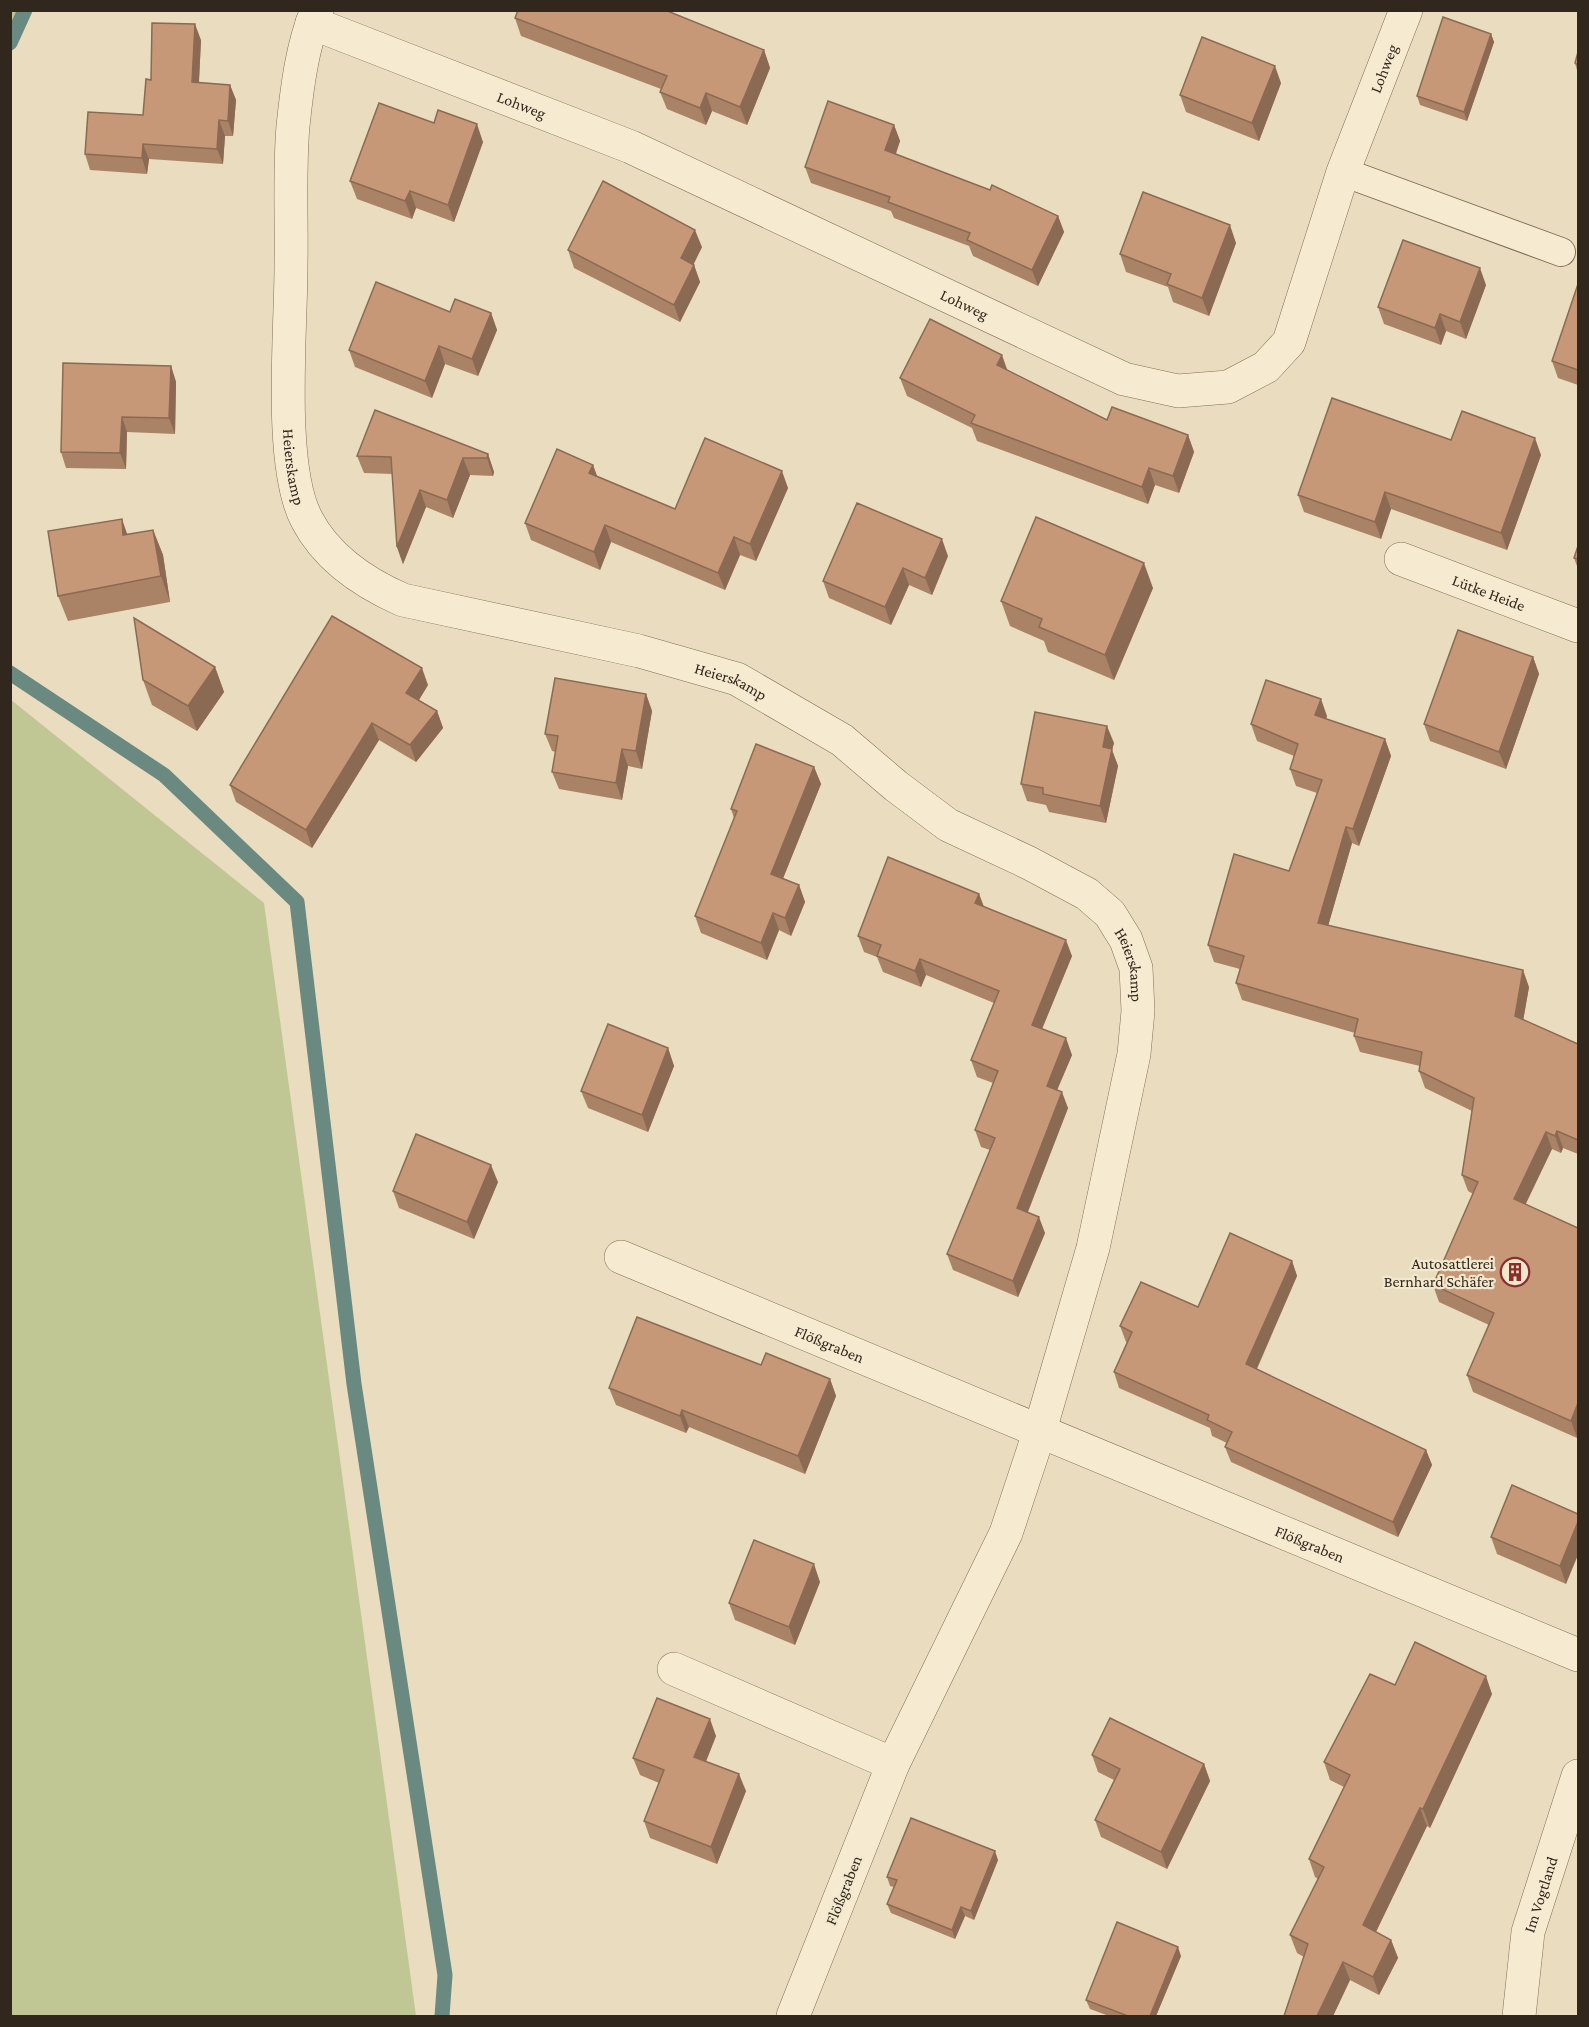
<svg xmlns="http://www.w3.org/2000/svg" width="1589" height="2027" font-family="'Crimson Pro',serif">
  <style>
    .green { fill: #c1c794 }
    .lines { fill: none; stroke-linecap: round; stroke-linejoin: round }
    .stream { stroke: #6a8981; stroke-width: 15 }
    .service-casing { stroke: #826e59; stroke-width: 30 }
    .minor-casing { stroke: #826e59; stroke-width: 34 }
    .service { stroke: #f6ebd1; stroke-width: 28 }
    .minor { stroke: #f6ebd1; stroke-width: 33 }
    .wall { fill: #aa8366 }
    .shaded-wall { fill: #8b6a53 }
    .building { fill: #c69877; stroke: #8b6a53; stroke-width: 1.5 }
    .labels { text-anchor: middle; stroke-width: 4.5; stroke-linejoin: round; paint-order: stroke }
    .street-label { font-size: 16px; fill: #32271c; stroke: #f2e8ce }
    .poi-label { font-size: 16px; fill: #32271c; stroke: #f2e8ce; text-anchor: end }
  </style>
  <rect width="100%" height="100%" fill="#eaddbf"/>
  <g class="green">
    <path d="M11 10 25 11 11 35 10 11Z"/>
    <path d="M10 699 264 903 416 2016H11Z"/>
  </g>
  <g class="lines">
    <g class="stream">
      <path d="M10 43 25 10"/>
      <path d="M10 673 164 775 297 902 354 1384 445 1975 442 2016"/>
    </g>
    <g class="service-casing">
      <path id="service" d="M1343 172 1561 252"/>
    </g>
    <g class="minor-casing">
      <g id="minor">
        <path id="s1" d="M317 10C302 46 297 88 293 126 289 172 292 221 291 267 291 331 278 466 307 520 327 558 364 583 403 600L639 651 737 679 842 740 896 786 948 825 1029 863 1087 894 1110 914 1126 940 1136 968 1138 1011 1134 1054 1093 1248 1040 1430 1006 1533 893 1764 793 2016"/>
        <path id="s2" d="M312 23 631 147 1124 379 1178 391 1228 387 1266 367 1289 342 1343 172 1406 10"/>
        <path id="s3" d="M1401 559 1578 626"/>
        <path id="s4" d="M621 1257 1578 1655"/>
        <path d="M674 1669 893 1764"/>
        <path id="s5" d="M1519 2016 1528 1932 1578 1776"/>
      </g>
    </g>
    <use href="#service" class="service"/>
    <use href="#minor" class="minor"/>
  </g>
  <g class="wall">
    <path d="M515 18 764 50 770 68 747 125 712 111 706 125 667 109 660 92 661 89 521 36Z"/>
    <path d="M1491 34 1494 42 1467 121 1420 105 1417 96Z"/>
    <path d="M201 40 199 83 230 85 236 100 233 136H225L223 164 149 159 147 174 90 170 85 154 143 115 151 80Z"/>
    <path d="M1578 52V74L1575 63Z"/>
    <path d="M1281 83 1259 141 1186 112 1180 95Z"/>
    <path d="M894 125 900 141 896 154 1058 216 1064 232 1038 286 973 256 969 246 894 218 891 211 811 183 805 167Z"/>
    <path d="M483 142 454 222 416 208 412 219 357 199 350 181Z"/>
    <path d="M1236 243 1209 316 1173 302 1168 287 1126 272 1120 254Z"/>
    <path d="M702 247 693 264 694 265 700 282 680 322 574 268 568 250Z"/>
    <path d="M1578 284V385L1558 378 1552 361Z"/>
    <path d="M1486 285 1466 339 1446 331 1441 345 1384 324 1378 307Z"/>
    <path d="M450 312 491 313 497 330 478 376 445 364 432 398 355 367 349 350Z"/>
    <path d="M171 366 176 382 175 434 127 432 126 469 66 468 61 452Z"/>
    <path d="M1008 371 1107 420 1188 435 1194 452 1179 493 1155 485 1148 504 977 441 972 428 907 396 900 378Z"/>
    <path d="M1451 440 1541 455 1507 550 1391 509 1381 539 1304 512 1298 495Z"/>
    <path d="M488 454 494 472 493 476 470 475 453 518 426 507 403 564 397 547 392 474 364 473 357 456Z"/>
    <path d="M593 465 597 476 675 509 788 488 756 561 740 555 725 590 611 542 600 570 531 540 525 523Z"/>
    <path d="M153 530 163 555 170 602 68 621 58 596Z"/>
    <path d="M1578 546V569L1574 558Z"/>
    <path d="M948 556 932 595 909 585 891 625 829 598 823 581Z"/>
    <path d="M1153 588 1114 680 1048 652 1044 641 1010 626 1001 601Z"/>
    <path d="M1533 657 1539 674 1506 769 1430 741 1424 724Z"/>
    <path d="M215 667 224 692 197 731 152 705 143 680Z"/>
    <path d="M428 685 419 700 437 711 443 728 416 762 379 740 312 848 236 802 230 785Z"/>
    <path d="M646 694 652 711 642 769 628 766 622 800 559 789 552 772 556 752 552 751 545 734Z"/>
    <path d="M1327 716 1326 719 1385 739 1391 756 1359 846 1352 843 1328 926 1529 987 1523 1020 1578 1044V1154L1563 1148 1561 1153 1552 1149 1525 1204 1577 1438 1473 1392 1467 1375 1489 1325 1439 1302 1433 1285 1473 1194 1468 1191 1462 1175 1472 1111 1425 1088 1419 1071 1420 1066 1360 1052 1354 1036 1355 1033 1242 1000 1236 983 1240 969 1214 962 1208 945 1289 871 1317 793 1296 786 1290 769 1294 756 1257 741 1251 724Z"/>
    <path d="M1114 743 1112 750 1118 766 1106 823 1049 812 1046 805 1027 801 1021 784Z"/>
    <path d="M814 767 821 784 783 878 799 885 805 902 791 936 779 930 767 960 701 933 695 916 734 818 731 809Z"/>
    <path d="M979 894 984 907 1072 956 1042 1029 1072 1055 1057 1090 1068 1108 1028 1212 1045 1233 1018 1297 953 1270 947 1254 990 1150 981 1147 975 1130 993 1083 977 1077 971 1060 994 1003 926 975 921 987 883 972 877 957 864 952 858 936Z"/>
    <path d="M668 1048 674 1066 648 1132 588 1108 581 1091Z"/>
    <path d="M498 1182 474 1239 399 1208 393 1191Z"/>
    <path d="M1292 1261 1297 1276 1257 1369 1426 1450 1432 1465 1398 1537 1231 1462 1225 1447 1227 1443 1212 1436 1210 1428 1119 1388 1114 1372 1127 1342H1126L1120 1326 1198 1307Z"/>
    <path d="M761 1365 830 1379 836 1396 805 1474 689 1427 686 1433 616 1405 609 1388Z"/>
    <path d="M1578 1514 1566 1584 1497 1554 1491 1537Z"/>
    <path d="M820 1582 795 1645 735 1620 729 1603Z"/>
    <path d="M1395 1685 1492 1694 1430 1828 1427 1826 1376 1932 1391 1940 1398 1958 1379 1995 1350 1980 1333 2016H1284L1304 1957 1297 1953 1290 1935 1318 1879 1315 1877 1309 1859 1344 1787 1330 1780 1324 1762Z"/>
    <path d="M716 1736 706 1761 746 1791 717 1864 650 1838 644 1821 659 1783 640 1775 633 1758Z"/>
    <path d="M1092 1755 1204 1764 1210 1781 1167 1869 1101 1837 1095 1820 1114 1780 1098 1772Z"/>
    <path d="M998 1860 974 1920 965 1916 955 1939 891 1913 887 1904 894 1887 890 1886 887 1877Z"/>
    <path d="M1181 1956 1156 2016H1109L1090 2009 1086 2000Z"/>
  </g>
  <g class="shaded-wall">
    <path d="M195 24 201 40 198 98 192 82Z"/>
    <path d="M1491 34 1494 42 1467 121 1464 112Z"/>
    <path d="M764 50 770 68 747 125 740 107Z"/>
    <path d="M1275 66 1281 83 1259 141 1252 123Z"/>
    <path d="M230 85 236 100 233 136 228 121Z"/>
    <path d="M706 93 712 111 706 125 700 108Z"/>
    <path d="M219 120 225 136 223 164 217 149Z"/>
    <path d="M477 124 483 142 454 222 448 205Z"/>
    <path d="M894 125 900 141 891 166 885 150Z"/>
    <path d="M143 144 149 159 147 174 142 158Z"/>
    <path d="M410 191 416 208 412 219 405 201Z"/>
    <path d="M1058 216 1064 232 1038 286 1032 270Z"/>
    <path d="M1230 225 1236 243 1209 316 1202 298Z"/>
    <path d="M695 230 702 247 688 276 681 258Z"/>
    <path d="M694 265 700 282 680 322 674 305Z"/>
    <path d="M1480 268 1486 285 1466 339 1460 322Z"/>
    <path d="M491 313 497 330 478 376 472 359Z"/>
    <path d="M1440 314 1446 331 1441 345 1435 328Z"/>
    <path d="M439 346 445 364 432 398 425 381Z"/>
    <path d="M1002 355 1008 372 997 365Z"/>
    <path d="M171 366 176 382 175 434 169 418Z"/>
    <path d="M122 417 127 432 126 469 120 453Z"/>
    <path d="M1188 435 1194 452 1179 493 1173 476Z"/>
    <path d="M1535 438 1541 455 1507 550 1501 533Z"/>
    <path d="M488 454 494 472 493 476 487 458Z"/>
    <path d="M463 458 470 475 453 518 447 500Z"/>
    <path d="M593 465 599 482 589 473Z"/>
    <path d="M1149 468 1155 485 1148 504 1142 487Z"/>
    <path d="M782 471 788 488 756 561 750 544Z"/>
    <path d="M420 490 426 507 403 564 397 547Z"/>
    <path d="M1385 492 1391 509 1381 539 1375 522Z"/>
    <path d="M122 519 131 545 123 535Z"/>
    <path d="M605 525 611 542 600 570 594 552Z"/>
    <path d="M153 530 163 555 170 602 161 576Z"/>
    <path d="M734 537 740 555 725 590 718 573Z"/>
    <path d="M942 539 948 556 932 595 925 578Z"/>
    <path d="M1144 563 1153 588 1114 680 1105 655Z"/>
    <path d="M903 568 909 585 891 625 885 607Z"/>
    <path d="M1533 657 1539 674 1506 769 1499 752Z"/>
    <path d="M215 667 224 692 197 731 188 706Z"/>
    <path d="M422 668 428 685 412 711 406 693Z"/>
    <path d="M646 694 652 711 642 769 636 751Z"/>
    <path d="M1321 699 1327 716 1321 732 1315 715Z"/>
    <path d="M437 711 443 728 416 762 410 745Z"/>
    <path d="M372 723 379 740 312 848 306 830Z"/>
    <path d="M1107 726 1114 743 1112 750 1118 766 1106 823 1100 806 1103 747Z"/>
    <path d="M1385 739 1391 756 1359 846 1353 829Z"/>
    <path d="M622 749 628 766 622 800 616 783Z"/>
    <path d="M814 767 821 784 778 891 771 874Z"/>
    <path d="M1346 827 1352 843 1324 940 1318 923Z"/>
    <path d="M799 885 805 902 791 936 785 918Z"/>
    <path d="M979 894 985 910 975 903Z"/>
    <path d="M773 913 779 930 767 960 761 943Z"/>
    <path d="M1066 940 1072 956 1037 1041 1032 1025Z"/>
    <path d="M920 959 926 975 921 987 915 971Z"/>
    <path d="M1523 970 1529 987 1521 1033 1515 1016Z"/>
    <path d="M1066 1038 1072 1055 1052 1102 1047 1086Z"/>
    <path d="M668 1048 674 1066 648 1132 642 1115Z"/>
    <path d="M1062 1092 1068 1108 1023 1224 1017 1208Z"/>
    <path d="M1557 1131 1563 1148 1561 1153 1555 1136Z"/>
    <path d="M1546 1132 1552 1149 1520 1216 1514 1199Z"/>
    <path d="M491 1165 498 1182 474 1239 467 1222Z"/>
    <path d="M1039 1217 1045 1233 1018 1297 1013 1281Z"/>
    <path d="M1292 1261 1297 1276 1252 1379 1246 1364Z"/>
    <path d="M830 1379 836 1396 805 1474 798 1456Z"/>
    <path d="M1578 1403V1434L1577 1438 1571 1421Z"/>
    <path d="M682 1410 689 1427 686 1433 680 1416Z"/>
    <path d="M1426 1450 1432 1465 1398 1537 1393 1522Z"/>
    <path d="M1578 1522V1555L1566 1584 1560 1566Z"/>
    <path d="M814 1564 820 1582 795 1645 789 1627Z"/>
    <path d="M1486 1676 1492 1694 1430 1828 1423 1809Z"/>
    <path d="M710 1719 716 1736 701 1774 694 1757Z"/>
    <path d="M1204 1764 1210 1781 1167 1869 1161 1852Z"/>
    <path d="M739 1774 746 1791 717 1864 711 1847Z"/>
    <path d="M1420 1808 1427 1826 1370 1944 1363 1925Z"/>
    <path d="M995 1851 998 1860 974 1920 971 1911Z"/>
    <path d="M961 1907 965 1916 955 1939 952 1930Z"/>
    <path d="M1391 1940 1398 1958 1379 1995 1373 1977Z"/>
    <path d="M1178 1947 1181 1956 1156 2016H1150Z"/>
    <path d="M1343 1962 1350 1980 1333 2016H1317Z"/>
  </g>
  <g class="building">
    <path d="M518 10H665L764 50 740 107 706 93 700 108 660 92 667 76 515 18Z"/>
    <path d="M1443 17 1491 34 1464 112 1417 96Z"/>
    <path d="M152 23 195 24 192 82 230 85 228 121 219 120 217 149 143 144 142 158 85 154 88 112 143 115 146 79 151 80Z"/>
    <path d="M1202 37 1275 66 1252 123 1180 95Z"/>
    <path d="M1578 52V65L1575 63Z"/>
    <path d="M828 101 894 125 885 150 990 190 992 185 1058 216 1032 270 967 240 970 233 888 202 890 197 805 167Z"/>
    <path d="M379 103 434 123 438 110 477 124 448 205 410 191 405 201 350 181Z"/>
    <path d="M603 181 695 230 681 258 694 265 674 305 568 250Z"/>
    <path d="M1143 192 1230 225 1202 298 1167 284 1171 274 1120 254Z"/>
    <path d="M1403 240 1480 268 1460 322 1440 314 1435 328 1378 307Z"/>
    <path d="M376 282 450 312 455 299 491 313 472 359 439 346 425 381 349 350Z"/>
    <path d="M1578 284V370L1552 361Z"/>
    <path d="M930 319 1002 355 997 365 1107 420 1112 407 1188 435 1173 476 1149 468 1142 487 971 423 975 415 900 378Z"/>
    <path d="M63 363 171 366 169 418 122 417 120 453 61 452Z"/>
    <path d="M1332 398 1451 440 1462 411 1535 438 1501 533 1385 492 1375 522 1298 495Z"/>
    <path d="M375 410 488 454 487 458H463L447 500 420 490 397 547 391 457 357 456Z"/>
    <path d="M705 438 782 471 750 544 734 537 718 573 605 525 594 552 525 523 557 449 593 465 589 473 675 509Z"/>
    <path d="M857 503 942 539 925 578 903 568 885 607 823 581Z"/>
    <path d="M1036 517 1144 563 1105 655 1039 627 1042 619 1001 601Z"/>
    <path d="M122 519 123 535 153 530 161 576 58 596 48 531Z"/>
    <path d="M1578 546V559L1574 558Z"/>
    <path d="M332 616 422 668 406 693 437 711 410 745 372 723 306 830 230 785Z"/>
    <path d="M134 618 215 667 188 706 143 680Z"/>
    <path d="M1458 630 1533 657 1499 752 1424 724Z"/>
    <path d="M555 678 646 694 636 751 622 749 616 783 552 772 558 736 545 734Z"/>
    <path d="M1266 680 1321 699 1315 715 1385 739 1353 829 1346 827 1318 923 1523 970 1515 1016 1578 1044V1140L1557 1131 1555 1136 1546 1132 1514 1199 1578 1228V1403L1571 1421 1467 1375 1494 1313 1433 1285 1478 1182 1462 1175 1474 1098 1419 1071 1422 1052 1354 1036 1358 1019 1236 983 1244 956 1208 945 1234 854 1289 871 1322 780 1290 769 1298 744 1251 724Z"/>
    <path d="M1035 712 1107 726 1103 747 1112 749 1100 806 1043 794V788L1021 784Z"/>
    <path d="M756 744 814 767 771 874 799 885 785 918 773 913 761 943 695 916 737 811 731 809Z"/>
    <path d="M888 857 979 894 975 903 1066 940 1032 1025 1066 1038 1047 1086 1062 1092 1017 1208 1039 1217 1013 1281 947 1254 995 1138 975 1130 998 1071 971 1060 999 991 920 959 915 971 877 956 881 945 858 936Z"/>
    <path d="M608 1024 668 1048 642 1115 581 1091Z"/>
    <path d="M416 1134 491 1165 467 1222 393 1191Z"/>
    <path d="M1230 1233 1292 1261 1246 1364 1426 1450 1393 1522 1225 1447 1232 1432 1207 1420 1209 1415 1114 1372 1132 1332 1120 1326 1141 1282 1198 1307Z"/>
    <path d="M637 1317 761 1365 766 1353 830 1379 798 1456 682 1410 680 1416 609 1388Z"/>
    <path d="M1512 1485 1578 1514V1522L1560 1566 1491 1537Z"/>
    <path d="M754 1540 814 1564 789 1627 729 1603Z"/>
    <path d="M1415 1642 1486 1676 1423 1809 1420 1808 1363 1925 1391 1940 1373 1977 1343 1962 1317 2016H1284L1308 1944 1290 1935 1324 1867 1309 1859 1350 1775 1324 1762 1370 1674 1395 1685Z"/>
    <path d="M657 1698 710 1719 694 1757 739 1774 711 1847 644 1821 664 1770 633 1758Z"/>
    <path d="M1110 1718 1204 1764 1161 1852 1095 1820 1120 1769 1092 1755Z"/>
    <path d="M911 1818 995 1851 971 1911 961 1907 952 1930 887 1904 897 1880 887 1877Z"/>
    <path d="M1117 1922 1178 1947 1150 2016H1128L1086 2000Z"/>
  </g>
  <defs>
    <g id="building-ring" transform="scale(1.5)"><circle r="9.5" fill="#f2e8ce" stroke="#8c2d2e" stroke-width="1.5"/><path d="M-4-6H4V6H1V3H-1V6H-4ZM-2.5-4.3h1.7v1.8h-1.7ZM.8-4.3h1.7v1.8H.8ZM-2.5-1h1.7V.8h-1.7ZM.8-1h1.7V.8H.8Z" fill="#8c2d2e"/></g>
  </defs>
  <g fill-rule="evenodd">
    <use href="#building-ring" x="1515" y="1272"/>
  </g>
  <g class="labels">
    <g class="street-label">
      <text dy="6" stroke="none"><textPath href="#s2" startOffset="1359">Lohweg</textPath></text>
      <text dy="6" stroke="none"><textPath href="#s2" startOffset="225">Lohweg</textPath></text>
      <text dy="6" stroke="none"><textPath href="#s2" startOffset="711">Lohweg</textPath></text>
      <text dy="6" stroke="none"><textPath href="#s1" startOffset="460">Heierskamp</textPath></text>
      <text dy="6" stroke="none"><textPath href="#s3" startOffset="94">Lütke Heide</textPath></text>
      <text dy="6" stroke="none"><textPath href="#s1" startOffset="981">Heierskamp</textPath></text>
      <text dy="6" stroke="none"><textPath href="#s1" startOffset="1485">Heierskamp</textPath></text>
      <text dy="6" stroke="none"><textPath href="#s4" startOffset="226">Flößgraben</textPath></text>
      <text dy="6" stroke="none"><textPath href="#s4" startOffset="746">Flößgraben</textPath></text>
      <text transform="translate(843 1890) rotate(-68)" y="6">Flößgraben</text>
      <text dy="6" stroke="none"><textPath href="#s5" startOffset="124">Im Vogtland</textPath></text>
    </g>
    <g class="poi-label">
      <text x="1494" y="1269">Autosattlerei<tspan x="1494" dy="18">Bernhard Schäfer</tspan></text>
    </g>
  </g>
  <rect width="1589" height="2027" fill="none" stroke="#32271c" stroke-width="24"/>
</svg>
